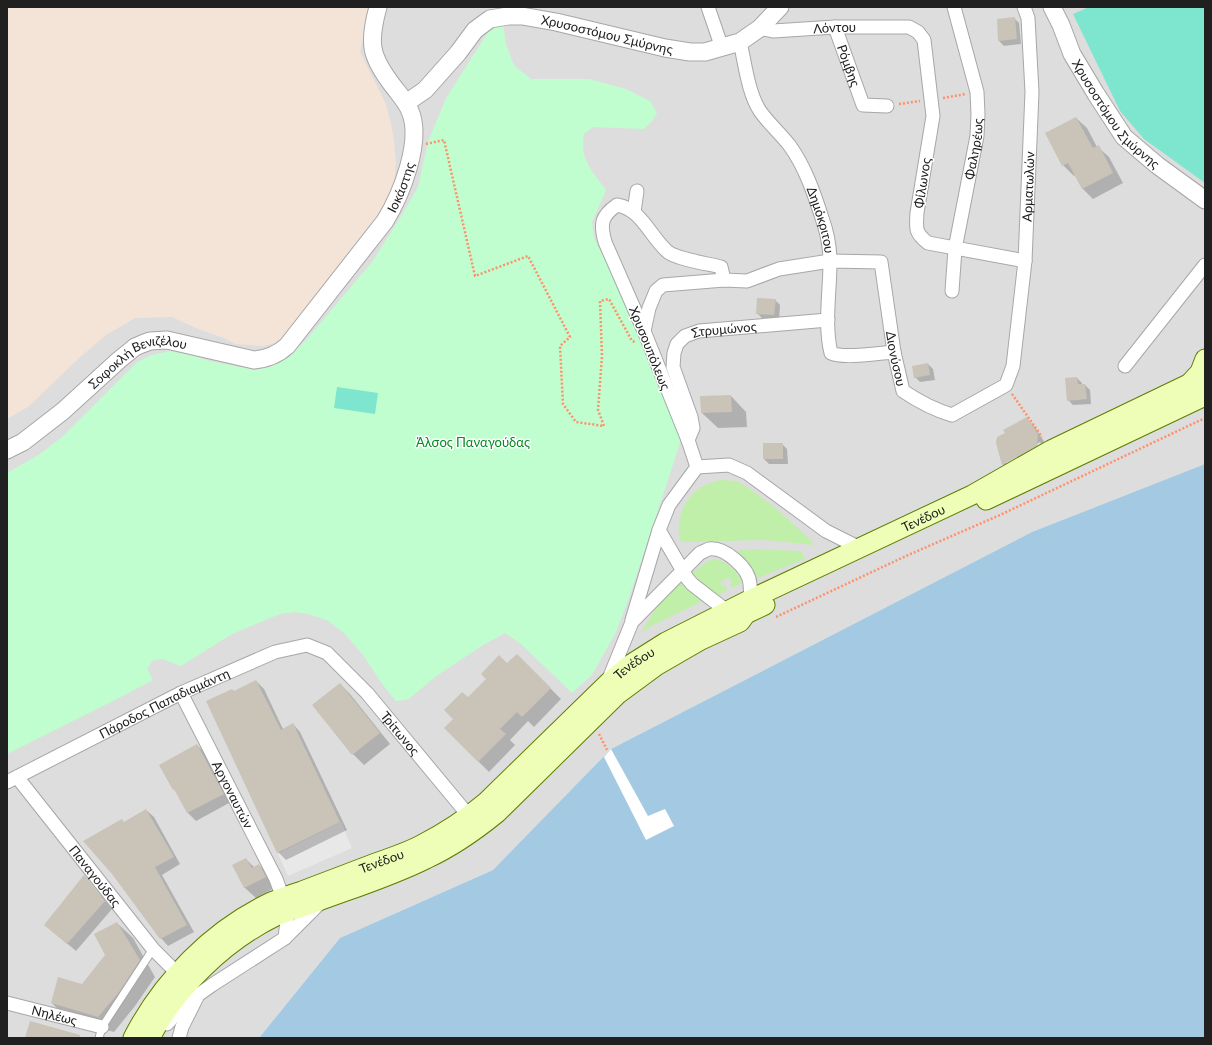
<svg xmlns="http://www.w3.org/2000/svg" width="1212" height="1045" font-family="Lato,sans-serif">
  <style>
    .residential { fill: #dedddd }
    .military { fill: #f4e4d8 }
    .grass { fill: #bfefa8 }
    .park { fill: #c0fecf }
    .pitch { fill: #7ee6ce }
    .parking { fill: #e8e8e8 }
    .water { fill: #a3cae2 }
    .pier { fill: #fff }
    .shadow { fill: #0003; fill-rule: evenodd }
    .building { fill: #c9c3b8 }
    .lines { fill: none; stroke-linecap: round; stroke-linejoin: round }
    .service-casing { stroke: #a7a7a7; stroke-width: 9 }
    .minor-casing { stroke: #a7a7a7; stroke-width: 15 }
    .tertiary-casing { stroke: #a7a7a7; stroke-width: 19 }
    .secondary-casing { stroke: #5c7e00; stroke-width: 21 }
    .path { stroke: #ff9069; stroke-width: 2.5; stroke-dasharray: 2 2; stroke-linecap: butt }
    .service { stroke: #fff; stroke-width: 7 }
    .minor { stroke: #fff; stroke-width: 13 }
    .tertiary { stroke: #fff; stroke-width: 17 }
    .secondary { stroke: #effeb6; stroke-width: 19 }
    .labels { text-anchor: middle; stroke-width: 3; stroke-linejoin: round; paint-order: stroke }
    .street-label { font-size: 13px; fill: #202020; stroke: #fff }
    .park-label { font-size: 13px; fill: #038923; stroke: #fff }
  </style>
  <rect width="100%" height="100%" fill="#f1efe6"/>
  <path class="residential" d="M7 7H1205V464L1032 532 611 749 493 870 340 938 259 1038H7Z"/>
  <path class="military" d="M7 7H370L360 52 385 102 391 123 394 142 396 164 392 199 347 259 329 278 289 331 277 342 264 346 235 344 224 338 198 329 172 317 135 318 106 335 78 359 28 407 7 419Z"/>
  <g class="grass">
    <path d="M721 480 737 481 747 487 773 506 812 541 813 545 766 540 683 542 680 540C675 519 685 496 703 486 708 483 715 482 721 480Z"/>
    <path d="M752 549 801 551 805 559 755 579C751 565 747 561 736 551Z"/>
    <path d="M715 559C729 563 737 570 742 583L732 588 730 585 732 582 729 577 720 583 721 586H726L727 590 717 596 692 573 708 561Z"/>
    <path d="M681 576 690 591 703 601 653 625 641 633 656 608Z"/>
  </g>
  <path class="park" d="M503 23 506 44 513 63 517 68 531 79H589L626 89 650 101 657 113 651 122 644 129 593 127 584 134C580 160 591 170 606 190L592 222 594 238 619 288 682 437 630 595 616 632 592 675 572 693 521 644 505 633 483 645 435 677 409 699 396 701 383 685 363 655 345 634 327 620 308 614 294 612 280 614 232 634 181 666 163 659 153 660 147 669 153 680 117 699 7 754V473L40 454 62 437 137 362 152 355 170 351 191 355 209 361 255 370 272 366 287 358 306 340 372 262 400 218 418 187 428 142 446 98 492 26Z"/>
  <g class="pitch">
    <path d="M1089 7H1205V183L1144 139 1120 111 1073 14Z"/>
    <path d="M337 387 378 393 375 414 334 408Z"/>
  </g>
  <path class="parking" d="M341 822 352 848 288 876 278 854Z"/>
  <path class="water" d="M1205 464V1038H259L340 938 493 870 611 749 1032 532Z"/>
  <path class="pier" d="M611 749 648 816 665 809 674 826 646 840 604 757Z"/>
  <g class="shadow">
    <path d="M1014 18 1019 23 1021 44 1004 46 999 41Z"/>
    <path d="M1076 118 1087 128 1097 147H1098L1109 157 1123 183 1093 199 1082 188 1075 175 1074 176 1063 165Z"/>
    <path d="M775 300 780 305 779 320 762 318 757 313Z"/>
    <path d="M928 364 933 369 935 380 920 382 915 377Z"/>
    <path d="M1077 378 1082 383V385H1085L1090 390 1091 404 1073 405 1068 400Z"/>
    <path d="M731 396 746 412 747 427 718 428 702 413Z"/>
    <path d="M1026 418 1034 426 1045 443 1011 472 1003 464 997 443 1006 433ZM1040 442 1041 444 1006 464V462Z"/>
    <path d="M782 444 787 449 788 464H769L764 459Z"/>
    <path d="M517 655 561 699 534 727 528 721 510 740 515 745 489 772 445 728 454 719 468 699Z"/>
    <path d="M256 681 264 689 283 729 293 724 300 732 347 830 286 860 278 852 234 692Z"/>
    <path d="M340 684 350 694 390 744 364 765 353 754 313 705Z"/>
    <path d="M197 745 205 753 231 802 196 821 188 813 177 793 174 789Z"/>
    <path d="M146 810 154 817 180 864 162 875 194 932 168 946 161 938Z"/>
    <path d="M246 859 255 868 259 865 270 876 276 887 256 898 245 888 233 866Z"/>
    <path d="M84 876 112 909 76 951 45 925Z"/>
    <path d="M117 923 133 938 155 977 135 1006 114 1032 67 1019 52 1003 82 985 107 955Z"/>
  </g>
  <g class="building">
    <path d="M1015 17 1017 39 998 41 997 19Z"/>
    <path d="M1076 117 1093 148 1099 145 1113 173 1082 189 1068 163 1062 166 1045 133Z"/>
    <path d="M757 298 776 299 774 315 756 314Z"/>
    <path d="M928 363 930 375 914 378 912 366Z"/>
    <path d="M1077 377 1078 384H1085L1087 399 1067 401 1065 378Z"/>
    <path d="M731 395 732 412 701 413 700 396Z"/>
    <path d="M1027 417 1038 434 1037 446 1002 465 996 443 997 437 1005 433 1003 430Z"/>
    <rect x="763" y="443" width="20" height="16"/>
    <path d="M517 654 551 688 522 717 517 712 500 729 506 734 478 762 444 728 453 719 444 710 462 692 468 697 486 679 481 674 499 655 507 663Z"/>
    <path d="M256 680 281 730 293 723 340 822 277 853 206 701 232 689 234 691Z"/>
    <path d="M340 683 380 733 352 755 312 705Z"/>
    <path d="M197 744 224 794 187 813 174 789 173 790 159 765Z"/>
    <path d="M146 809 174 857 155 867 187 925 160 939 112 874 83 841 122 819 124 822Z"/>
    <path d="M246 858 252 868 259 864 266 877 244 888 232 865Z"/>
    <path d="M84 875 105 901 67 944 44 925Z"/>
    <path d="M117 922 140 960 120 991 98 1017 51 1003 58 977 82 984 105 955 94 934Z"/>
    <path d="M30 1021 80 1035V1038H25Z"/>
  </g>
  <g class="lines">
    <g class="service-casing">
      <path id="service" d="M99 1038 102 1027 153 949"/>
    </g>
    <g class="minor-casing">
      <g id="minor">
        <path d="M708 7 722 48"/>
        <path id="s1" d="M835 27 863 105 887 106"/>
        <path id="s2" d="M760 28 773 31 835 27H909L918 32 924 40 933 116 917 213C916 229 915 233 928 243L1025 261"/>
        <path id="s3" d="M740 42C745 63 748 93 760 111 769 124 781 134 790 146 805 167 814 193 822 218 827 232 830 248 830 262 830 292 824 324 831 353 843 359 880 353 894 352"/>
        <path d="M634 212 637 191"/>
        <path id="s4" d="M952 291 955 249 977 136 978 114 977 92 954 7"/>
        <path id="s5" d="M644 331 649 308 656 291 663 285 724 280 747 281 779 269 830 261 881 262 894 352 903 391C918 401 935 410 952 415L1006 385 1013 366 1025 261 1032 92 1028 18 1024 7"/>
        <path d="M1125 366 1205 265"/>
        <path id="s6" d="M688 440 693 428 691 417 673 367 674 353 677 344 685 336 699 331 828 320"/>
        <path d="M697 467 688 440 644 331 605 242C600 224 601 216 617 205 642 209 650 237 668 252 677 259 709 264 721 267L724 280"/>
        <path d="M697 467 729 465 747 473 826 531 860 548"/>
        <path d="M659 530 687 578 692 584 732 615"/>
        <path d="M632 620 659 530 669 505 697 467"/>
        <path d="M608 681 632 622 700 553C703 552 706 550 709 549 725 547 749 568 750 584 751 591 750 599 748 606"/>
        <path id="s7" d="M181 693 276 879 288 912 285 938"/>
        <path id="s8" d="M17 777 153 949 177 973"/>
        <path id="s9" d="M7 782 181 693 275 652 307 645 327 653 367 693 469 816"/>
        <path id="s10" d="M7 1003 102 1027"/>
        <path d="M167 1024 185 1004 212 985 285 938 320 903"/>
        <path d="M179 1038 182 1027 197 997"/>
      </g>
    </g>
    <g class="tertiary-casing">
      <g id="tertiary">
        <path id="s11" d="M1052 7 1061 25 1072 54 1096 94 1124 137 1157 165 1205 200"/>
        <path id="s12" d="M406 103 425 90 458 53 475 30 490 19 508 16H522L556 22 665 48 690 52H705L740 42 760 28 780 7"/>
        <path id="s13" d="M7 450 23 442 63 411 119 360 135 347 142 344 150 341 167 340 254 360C267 359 277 355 287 346L385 221C401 195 423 141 410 111 406 101 399 94 393 86 370 56 368 43 378 7"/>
      </g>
    </g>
    <g class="secondary-casing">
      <g id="secondary">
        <path d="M1189 384 1200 372 1205 359"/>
        <path d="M986 500 1205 396"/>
        <path id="s14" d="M133 1038C162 981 212 930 271 902 281 898 292 894 302 891 326 882 349 873 373 864 389 858 406 853 421 845 444 833 466 819 486 802L608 683 628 666 666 642 749 600 972 495 1051 450 1205 376"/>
        <path d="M150 1038C176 988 225 941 276 916 286 912 297 909 308 905 347 890 388 878 426 859 452 847 475 831 497 813L618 694 656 666 701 640 740 622 746 614 765 605"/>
      </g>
    </g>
    <g class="path">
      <path d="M943 98 966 94"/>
      <path d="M899 104 920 101"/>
      <path d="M426 144 444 140 475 276 528 256 570 337 560 346 563 404 576 422 604 426 598 410 602 356 600 301 609 299 632 341 635 342"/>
      <path d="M1012 394 1042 437"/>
      <path d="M776 617 906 556 1000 515 1205 418"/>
      <path d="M599 734 607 750"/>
    </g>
    <use href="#service" class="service"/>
    <use href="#minor" class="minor"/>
    <use href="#tertiary" class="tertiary"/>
    <use href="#secondary" class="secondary"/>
  </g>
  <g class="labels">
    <g class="street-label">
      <text dy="5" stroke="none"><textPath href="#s2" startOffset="75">Λόντου</textPath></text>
      <text dy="5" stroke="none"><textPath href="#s12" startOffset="239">Χρυσοστόμου Σμύρνης</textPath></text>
      <text dy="5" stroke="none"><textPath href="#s1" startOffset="41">Ρόμβης</textPath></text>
      <text dy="5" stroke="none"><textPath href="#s11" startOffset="126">Χρυσοστόμου Σμύρνης</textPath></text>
      <text dy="5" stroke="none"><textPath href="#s4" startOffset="144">Φαληρέως</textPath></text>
      <text transform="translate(922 183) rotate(-81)" y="5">Φίλωνος</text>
      <text dy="5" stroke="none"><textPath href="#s13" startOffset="520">Ιοκάστης</textPath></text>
      <text dy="5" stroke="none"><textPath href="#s5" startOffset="720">Αρματωλών</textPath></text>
      <text dy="5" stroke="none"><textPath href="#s3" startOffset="199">Δημόκριτου</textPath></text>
      <text dy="5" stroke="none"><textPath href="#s6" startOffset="152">Στρυμώνος</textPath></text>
      <text transform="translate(650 348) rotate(68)" y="5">Χρυσουπόλεως</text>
      <text dy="5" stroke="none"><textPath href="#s5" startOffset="370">Διονύσου</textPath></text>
      <text dy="5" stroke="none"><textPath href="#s13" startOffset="162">Σοφοκλή Βενιζέλου</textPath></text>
      <text dy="5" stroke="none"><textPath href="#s14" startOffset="963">Τενέδου</textPath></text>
      <text dy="5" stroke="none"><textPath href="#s14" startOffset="639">Τενέδου</textPath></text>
      <text dy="5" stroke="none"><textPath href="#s9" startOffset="176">Πάροδος Παπαδιαμάντη</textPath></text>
      <text dy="5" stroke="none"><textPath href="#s9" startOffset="461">Τρίτωνος</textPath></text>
      <text dy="5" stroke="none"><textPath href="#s7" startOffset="114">Αργοναυτών</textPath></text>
      <text dy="5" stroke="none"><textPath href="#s14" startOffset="315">Τενέδου</textPath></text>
      <text dy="5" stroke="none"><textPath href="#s8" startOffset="126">Παναγούδας</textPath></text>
      <text dy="5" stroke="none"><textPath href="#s10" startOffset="49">Νηλέως</textPath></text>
    </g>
    <g class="park-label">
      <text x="473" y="447">Άλσος Παναγούδας</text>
    </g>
  </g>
  <rect width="1212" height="1045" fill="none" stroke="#202020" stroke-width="16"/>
</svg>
